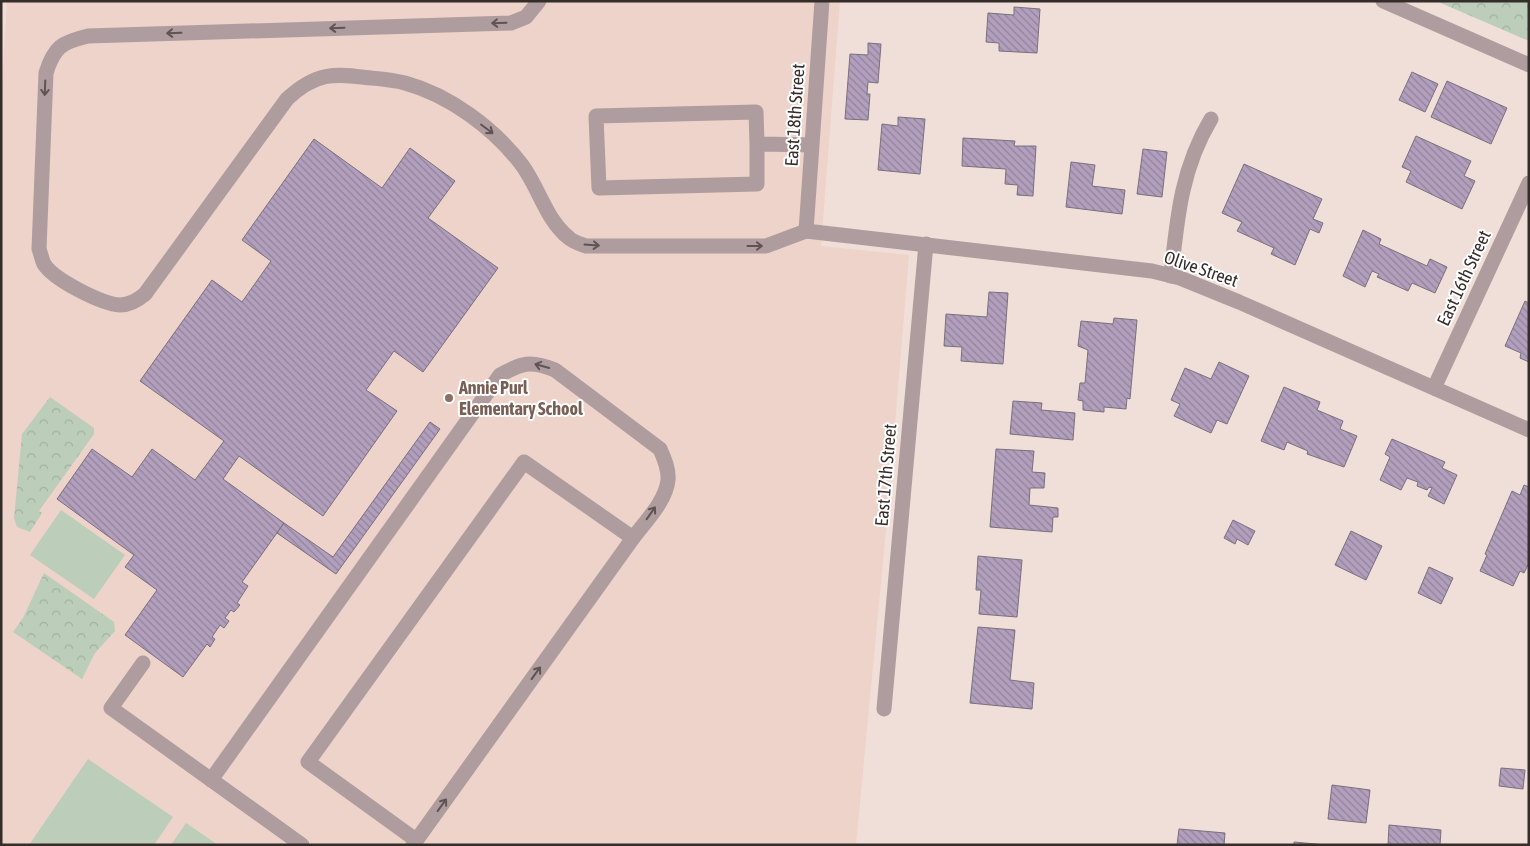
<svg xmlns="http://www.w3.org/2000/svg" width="1530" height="846" font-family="'Asap Condensed',sans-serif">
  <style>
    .built { fill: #edd3c9 }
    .grass { fill: #bcceb9 }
    .forest { fill: url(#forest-crowns) }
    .building { fill: url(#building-back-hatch); stroke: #78707c }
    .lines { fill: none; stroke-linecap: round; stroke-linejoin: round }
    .minor { stroke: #af9c9e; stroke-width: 15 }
    .oneway { stroke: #5f5453 }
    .education-dot { fill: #8d6e63; stroke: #fff; stroke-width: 2 }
    .labels { text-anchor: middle; stroke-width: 4; stroke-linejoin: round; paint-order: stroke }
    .street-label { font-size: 18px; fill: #342d2a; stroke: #fff }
    .education-label { font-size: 18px; font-weight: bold; fill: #785e54; stroke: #fff; text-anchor: start }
  </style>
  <defs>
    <pattern id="forest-crowns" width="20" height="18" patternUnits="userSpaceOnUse" patternTransform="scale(1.25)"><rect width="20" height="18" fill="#bcceb9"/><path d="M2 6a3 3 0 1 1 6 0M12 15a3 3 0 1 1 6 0" fill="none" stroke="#a2b19f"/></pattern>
    <pattern id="building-back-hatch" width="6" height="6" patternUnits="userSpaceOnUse" patternTransform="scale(1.25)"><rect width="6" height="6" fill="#b29fbd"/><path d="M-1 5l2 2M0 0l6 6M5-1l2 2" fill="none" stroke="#92829a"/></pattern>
  </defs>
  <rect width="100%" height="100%" fill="#f0dfd8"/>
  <path class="built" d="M7 1H840L821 246 909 255 887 520 856 845H1V104Z"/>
  <g class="grass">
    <path d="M61 510 125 555 94 599 30 555Z"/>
    <path d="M88 759 173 817 154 845H29Z"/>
    <path d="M186 823 218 845H171Z"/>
  </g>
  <g class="forest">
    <path d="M1436 1H1529V41Z"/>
    <path d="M50 397 94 428V434L39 511 42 513 30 532 17 527 14 518 22 434Z"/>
    <path d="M44 573 114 622 115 631 95 653 82 679 13 632 23 618Z"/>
  </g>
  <g class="building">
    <path d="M1014 7 1040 9 1037 53 999 51V43L986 42 988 13 1014 15Z"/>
    <path d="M868 43 881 44 878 83 868 82 867 94H870L868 120 845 119 850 54 868 55Z"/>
    <path d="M1412 72 1438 84 1425 112 1399 100Z"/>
    <path d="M1447 81 1507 108 1491 144 1431 117Z"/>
    <path d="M898 117 925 119 920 174 878 170 882 124 898 126Z"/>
    <path d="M1416 136 1471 161 1464 176 1475 181 1462 209 1406 182 1411 171 1402 167Z"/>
    <path d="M963 138 1015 141 1014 146H1036L1033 196 1017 195 1018 185 1005 184 1006 169 962 166Z"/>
    <path d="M314 139 382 188 410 148 455 181 428 218 498 268 423 372 394 351 366 390 397 411 323 516 239 456 223 479 284 523 242 582 248 586 237 603 240 605 234 612 231 610 225 618 229 621 224 628 220 625 212 637 215 639 210 647 207 644 183 677 125 635 157 590 125 567 134 555 57 499 92 449 132 477 152 449 195 480 224 441 140 381 212 280 242 302 271 261 242 240Z"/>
    <path d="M1143 149 1167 152 1162 197 1137 194Z"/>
    <path d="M1071 162 1095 165 1092 186 1125 190 1122 214 1066 207Z"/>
    <path d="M1244 164 1322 199 1313 219 1323 223 1319 233 1310 229 1295 265 1271 254 1274 248 1237 231 1242 222 1222 213Z"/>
    <path d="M1363 230 1381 239 1379 244 1427 266 1430 259 1447 267 1435 293 1412 283 1408 291 1377 277 1379 274 1372 271 1365 287 1343 276Z"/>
    <path d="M989 292 1008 293 1003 364 961 361 962 347 944 346 946 314 987 317Z"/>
    <path d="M1525 301 1529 303V362L1520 358 1521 353 1505 346Z"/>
    <path d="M1114 318 1137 320 1130 399 1127 398 1126 409 1104 407V412L1083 410V401L1078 400 1080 383H1085L1088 350 1078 346 1081 321 1113 324Z"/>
    <path d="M1219 362 1249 376 1227 424 1217 420 1211 433 1174 416 1180 404 1171 400 1185 368 1211 379Z"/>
    <path d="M1284 387 1320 402 1317 410 1343 421 1340 429 1357 436 1344 467 1307 454 1308 451 1287 442 1284 450 1261 441Z"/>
    <path d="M1013 401 1042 403 1041 410 1075 413 1073 440 1010 434Z"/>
    <path d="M430 422 440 429 336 574 277 533 284 523 333 557Z"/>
    <path d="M1392 439 1445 462 1442 468 1457 475 1444 504 1428 496 1432 488 1429 487 1427 490 1417 486 1418 482 1407 478 1401 490 1380 480 1390 457 1385 454Z"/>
    <path d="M996 449 1034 451 1032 472 1045 473 1044 488H1030L1029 505 1058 508V517H1053L1052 532 990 527Z"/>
    <path d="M1524 485 1529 487V563L1524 573 1520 571 1513 586 1480 571 1487 555 1485 554 1512 491 1520 495Z"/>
    <path d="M1233 520 1255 531 1248 545 1237 539 1235 544 1224 538Z"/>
    <path d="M1351 531 1382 546 1366 580 1335 565Z"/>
    <path d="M978 556 1022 560 1017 617 979 614 981 590H976Z"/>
    <path d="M1429 567 1453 578 1441 604 1418 593Z"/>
    <path d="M978 627 1015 630 1010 680 1034 683 1032 709 970 703Z"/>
    <path d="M1501 768 1525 770 1523 789 1499 786Z"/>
    <path d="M1332 785 1370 790 1366 823 1328 819Z"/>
    <path d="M1389 825 1441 830 1440 845H1388Z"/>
    <path d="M1179 829 1225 833 1224 845H1177Z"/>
    <path d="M1294 842 1326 845H1294Z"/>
  </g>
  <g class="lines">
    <g class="minor">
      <path d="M539 1 526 17 511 23 88 36C62 42 54 47 46 73L39 249C41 254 42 260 44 264 54 280 102 304 120 305 130 305 138 300 145 294L287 99C316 72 334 73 371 78 382 79 394 80 405 83 449 95 494 128 522 165 539 188 546 220 569 238 573 242 581 244 586 246H766L806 231 1152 271 1180 278 1239 302 1529 430"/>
      <path d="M1383 1 1529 65"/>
      <path d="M757 144V184L599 188 596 116 756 112 757 144 811 145"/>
      <path d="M806 231 822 1"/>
      <path d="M1171 276C1177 219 1181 169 1211 119"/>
      <path d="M1434 388 1529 183"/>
      <path d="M143 663 111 708 302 845"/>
      <path d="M884 709 926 244"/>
      <path d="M211 780 500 375C522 363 530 360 555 370L660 449C664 458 669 469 668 480 666 501 645 522 633 538L413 845"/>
      <path d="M416 840 308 762 524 462 633 538"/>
    </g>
  </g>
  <defs><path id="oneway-shaft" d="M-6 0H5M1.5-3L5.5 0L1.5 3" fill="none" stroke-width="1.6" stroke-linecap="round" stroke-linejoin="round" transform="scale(1.25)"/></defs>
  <g class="oneway">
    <use href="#oneway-shaft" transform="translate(499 23) rotate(178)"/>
    <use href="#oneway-shaft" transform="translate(337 28) rotate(178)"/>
    <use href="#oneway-shaft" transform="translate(174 33) rotate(178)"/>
    <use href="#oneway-shaft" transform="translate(45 88) rotate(92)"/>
    <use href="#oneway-shaft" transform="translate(487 129) rotate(37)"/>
    <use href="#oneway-shaft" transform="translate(592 245) rotate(4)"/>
    <use href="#oneway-shaft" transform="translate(755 246)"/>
    <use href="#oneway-shaft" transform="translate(542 366) rotate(-164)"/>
    <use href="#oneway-shaft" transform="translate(651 513) rotate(-55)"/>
    <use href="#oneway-shaft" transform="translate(536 673) rotate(-54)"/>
    <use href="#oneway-shaft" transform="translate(442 805) rotate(-54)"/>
  </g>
  <circle class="education-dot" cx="449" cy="398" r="5"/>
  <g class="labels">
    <g class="street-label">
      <text transform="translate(795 115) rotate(-86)" y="6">East 18th Street</text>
      <text transform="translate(1201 269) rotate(19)" y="6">Olive Street</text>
      <text transform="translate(1464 278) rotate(-65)" y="6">East 16th Street</text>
      <text transform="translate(886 475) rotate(-85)" y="6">East 17th Street</text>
    </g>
    <g class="education-label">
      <text x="459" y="394">Annie Purl<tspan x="459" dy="21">Elementary School</tspan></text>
    </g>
  </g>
  <rect width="1530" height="846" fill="none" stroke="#342d2a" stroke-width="5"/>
</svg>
